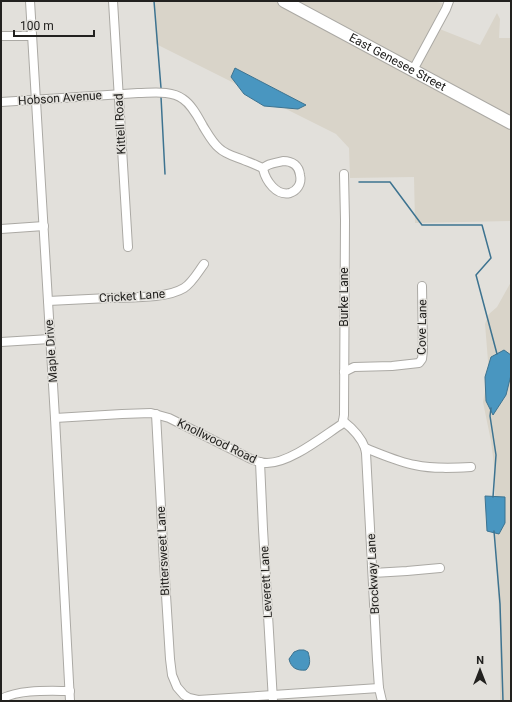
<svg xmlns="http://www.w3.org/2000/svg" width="512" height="702" font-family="Roboto,sans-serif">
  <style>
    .built { fill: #d9d4c9 }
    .water { fill: #4996c0; stroke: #3d7390 }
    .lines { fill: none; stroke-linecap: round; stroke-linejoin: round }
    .stream { stroke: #3d7390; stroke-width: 1.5 }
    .minor-casing { stroke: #aba9a4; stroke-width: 10 }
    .highway-casing { stroke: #aba9a4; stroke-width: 14 }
    .minor { stroke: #fff; stroke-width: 8 }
    .highway { stroke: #fff; stroke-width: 12 }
    .labels { text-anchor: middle; stroke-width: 3; stroke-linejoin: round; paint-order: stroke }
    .street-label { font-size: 12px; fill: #22211f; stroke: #e2e0db }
  </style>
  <rect width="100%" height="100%" fill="#e2e0db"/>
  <g class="built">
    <path d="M155 1H430L443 3 432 26 480 45 497 13 500 19 499 38H511V221L415 223 414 177 350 178 349 148 336 134 156 44Z"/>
    <path d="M511 282V701H500V628L495 542V473L491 441 483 402 489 373 485 324 489 314 497 307Z"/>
  </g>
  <g class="water">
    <path d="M235 68 306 105 298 109 264 106 244 94 231 77Z"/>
    <path d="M504 350 511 355V375L506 395 493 415 486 401 485 377 491 357Z"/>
    <path d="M485 496 505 497V523L499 534 487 531Z"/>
    <path d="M299 650H304L308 652C310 659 311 665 306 670 297 671 291 668 289 659L294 652Z"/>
  </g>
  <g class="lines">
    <g class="stream">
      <path d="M154 1 161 88"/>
      <path d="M161 97 165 174"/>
      <path d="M359 182H390L422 225H482L491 258 476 275 497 354"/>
      <path d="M491 408 490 416 496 455 493 497"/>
      <path d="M494 531 500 604 503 701"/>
    </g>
    <g class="minor-casing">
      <g id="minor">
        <path d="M30 1 55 418 70 701"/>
        <path d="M113 1 128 247"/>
        <path d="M1 36H32"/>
        <path d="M413 70 446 9 449 1"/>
        <path d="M1 102 138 93C152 93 171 90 183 99 192 105 198 117 203 126 208 134 212 142 219 148 226 155 237 157 246 161 252 163 258 166 263 168"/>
        <path d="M283 161C293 161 299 166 300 175 301 179 300 184 298 187 296 190 293 192 290 193 276 196 266 181 263 169 267 163 277 163 283 161Z"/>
        <path d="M1 229 44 226"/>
        <path d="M48 301C68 300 89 299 109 298 130 297 166 299 184 288 192 283 198 272 204 264"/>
        <path d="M1 342 50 339"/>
        <path d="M344 372 354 367 392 366 419 363 422 359 423 350 422 286"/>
        <path d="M156 414 164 563 170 659 172 675 177 687 184 695 189 698 198 700 379 688"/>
        <path d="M55 418 122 414 151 413 169 418 251 459C256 461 261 463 267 463 290 463 322 437 342 424L343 421"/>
        <path d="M343 421 344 415 345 220 344 174"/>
        <path d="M343 421C352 428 361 437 365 448 381 454 398 462 415 465 433 469 453 468 471 467"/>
        <path d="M365 448 366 453 377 660 379 688 382 701"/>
        <path d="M260 462 263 529 273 701"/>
        <path d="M373 573 407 571 440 568"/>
        <path d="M1 699C20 689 49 691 70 691"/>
      </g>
    </g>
    <g class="highway-casing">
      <g id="highway">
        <path id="s1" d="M284 1 511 123"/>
      </g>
    </g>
    <use href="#minor" class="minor"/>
    <use href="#highway" class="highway"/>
  </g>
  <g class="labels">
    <g class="street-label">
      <text dy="4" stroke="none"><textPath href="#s1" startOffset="129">East Genesee Street</textPath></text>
      <text transform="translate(60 98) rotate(-4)" y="4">Hobson Avenue</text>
      <text transform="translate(120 124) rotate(-93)" y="4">Kittell Road</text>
      <text transform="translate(132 296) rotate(-4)" y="4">Cricket Lane</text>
      <text transform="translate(344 297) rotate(-90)" y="4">Burke Lane</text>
      <text transform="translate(422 327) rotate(-89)" y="4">Cove Lane</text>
      <text transform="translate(51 351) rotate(-94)" y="4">Maple Drive</text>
      <text transform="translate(217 441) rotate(26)" y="4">Knollwood Road</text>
      <text transform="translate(163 551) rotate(-93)" y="4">Bittersweet Lane</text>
      <text transform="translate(373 574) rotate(-93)" y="4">Brockway Lane</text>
      <text transform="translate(266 582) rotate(-93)" y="4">Leverett Lane</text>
    </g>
  </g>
  <rect width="512" height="702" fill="none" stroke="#22211f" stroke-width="4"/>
  <g transform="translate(480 670)" stroke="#e2e0db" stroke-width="3" paint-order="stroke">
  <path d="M0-3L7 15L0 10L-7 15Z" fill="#22211f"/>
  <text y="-6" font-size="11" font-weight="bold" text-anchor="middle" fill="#22211f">N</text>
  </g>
  <path d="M14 30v6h80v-6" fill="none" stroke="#22211f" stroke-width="2"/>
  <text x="20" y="30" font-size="12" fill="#22211f" stroke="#e2e0db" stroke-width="3" paint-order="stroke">100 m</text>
</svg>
